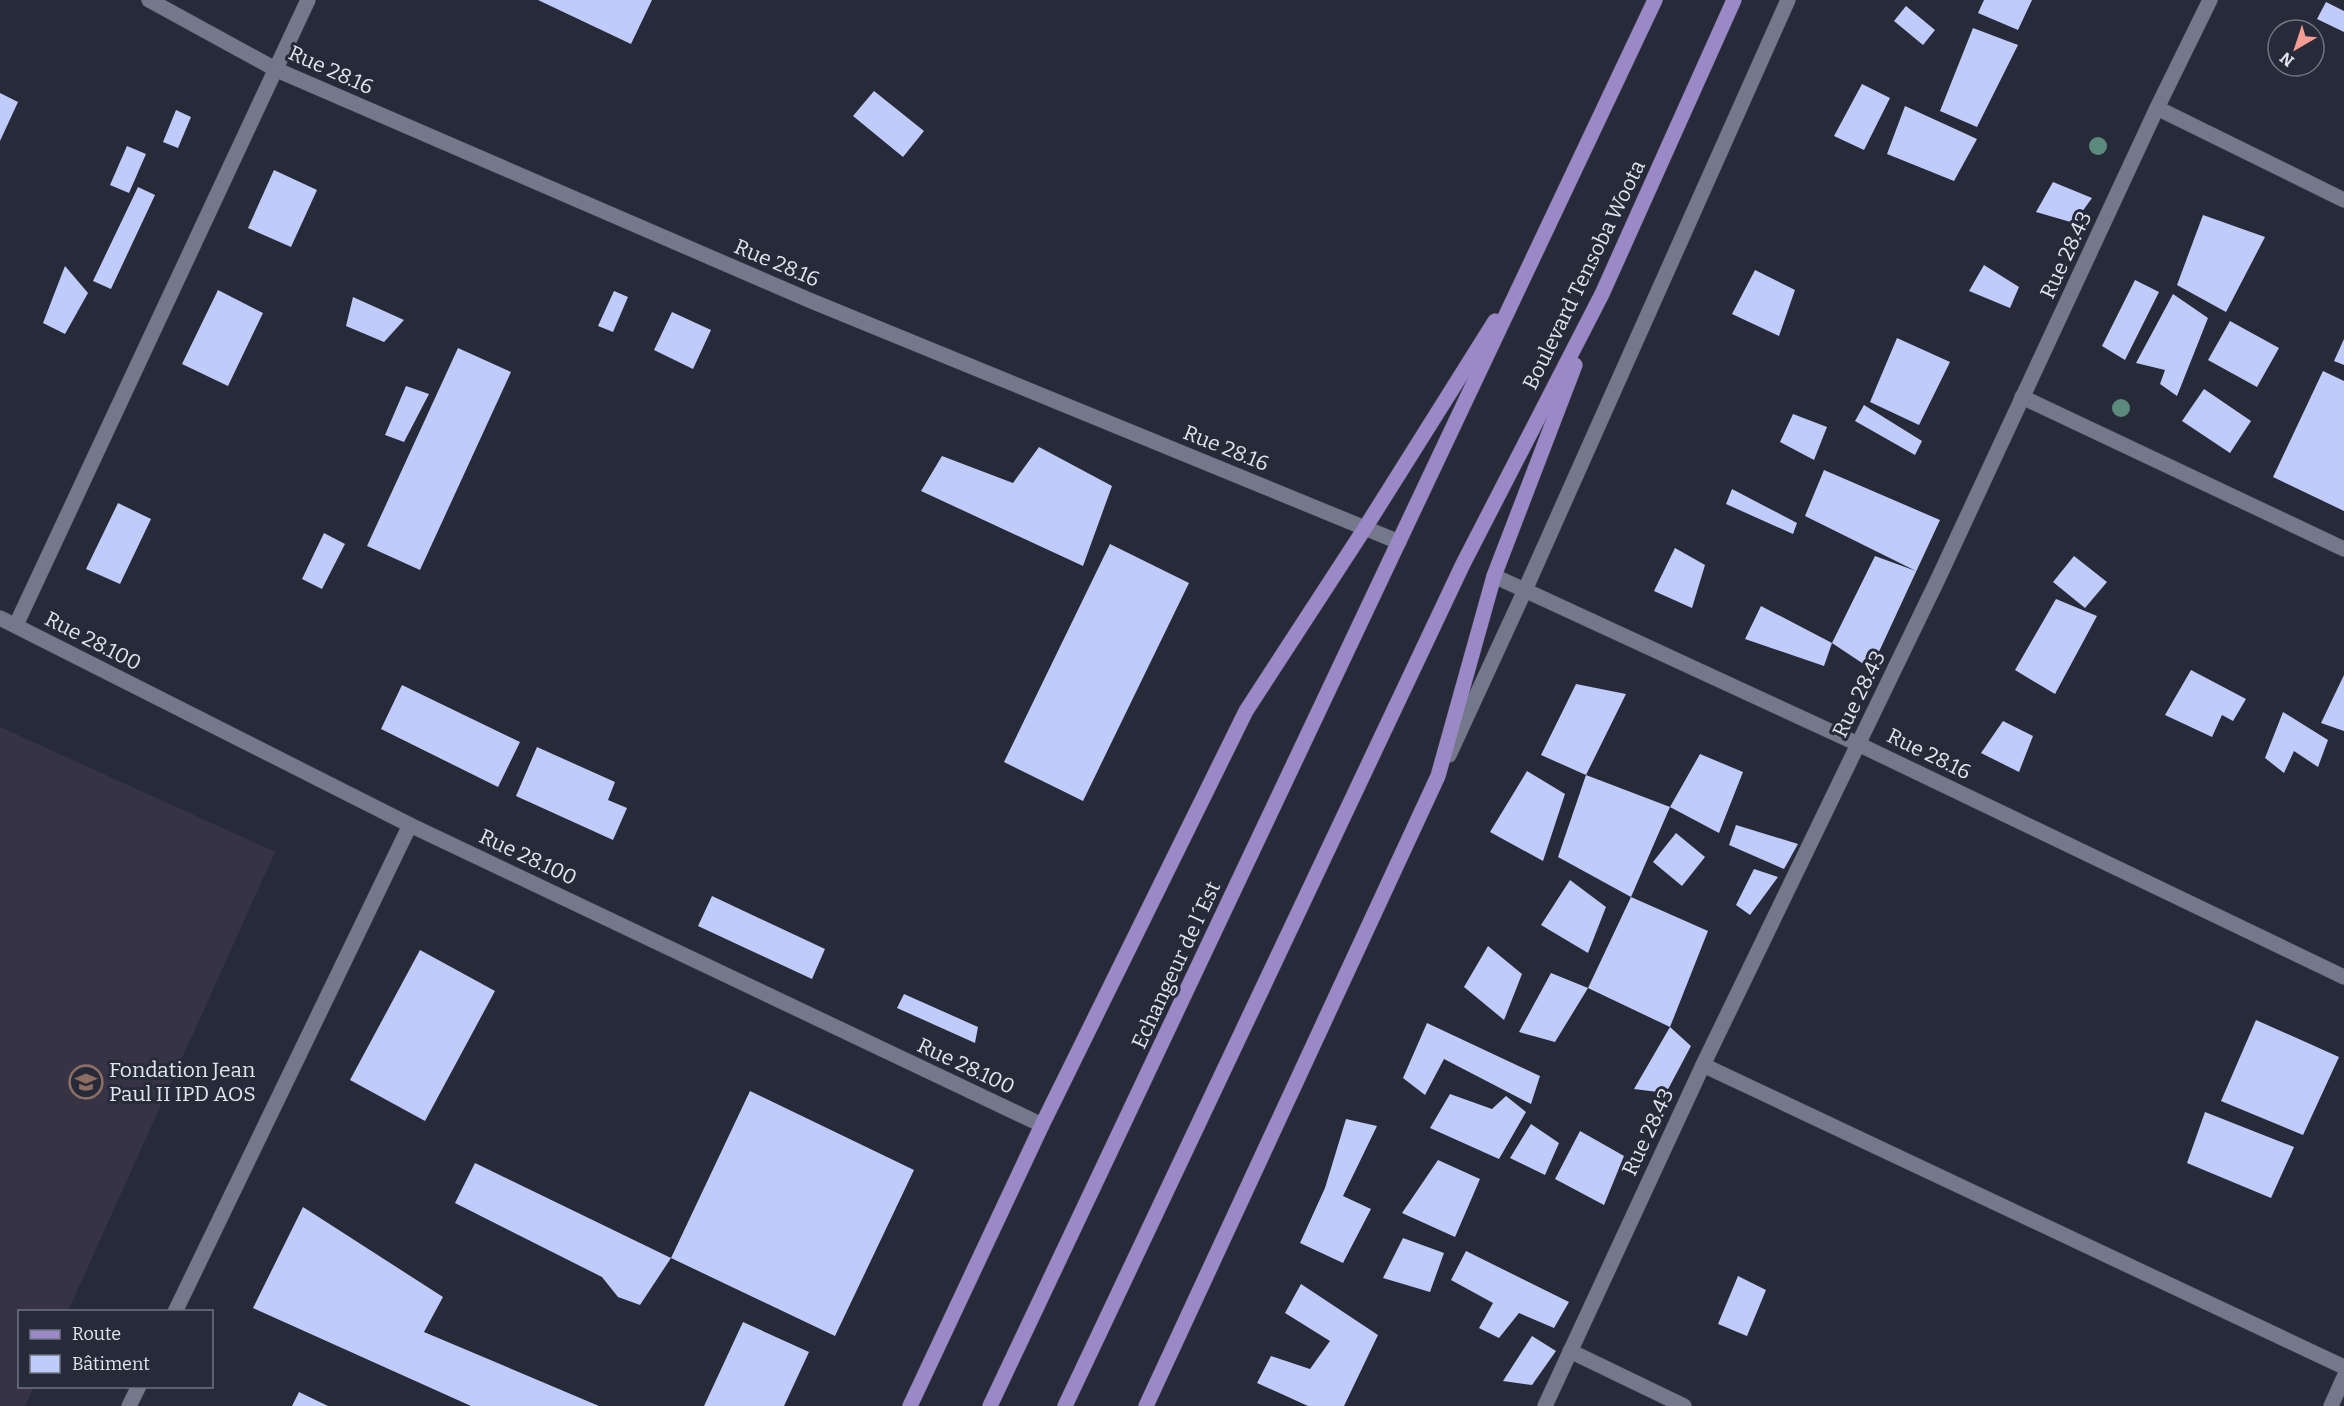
<svg xmlns="http://www.w3.org/2000/svg" width="2344" height="1406" font-family="Bitter,serif">
  <style>
    .education { fill: #363444 }
    .building { fill: #bfccfb }
    .lines { fill: none; stroke-linecap: round; stroke-linejoin: round }
    .minor-casing { stroke: #424552; stroke-width: 16 }
    .primary-casing { stroke: #424552; stroke-width: 16 }
    .minor { stroke: #73788b; stroke-width: 15 }
    .primary { stroke: #9b89c7; stroke-width: 15 }
    .tree { fill: #5c8b7e }
    .labels { text-anchor: middle; stroke-width: 6; stroke-linejoin: round; paint-order: stroke }
    .street-label { font-size: 21px; fill: #e2e5f0; stroke: #262a39 }
    .poi-label { font-size: 21px; fill: #e2e5f0; stroke: #262a39; text-anchor: start }
  </style>
  <rect width="100%" height="100%" fill="#262a39"/>
  <path class="education" d="M0 727 275 852 68 1311 20 1312V1386L34 1387 25 1406H0Z"/>
  <g class="building">
    <path d="M538 0H652L631 44Z"/>
    <path d="M1984 0H2032L2018 30 1978 13Z"/>
    <path d="M2326 2 2344 11V32L2317 19Z"/>
    <path d="M1906 6 1935 30 1923 45 1894 21Z"/>
    <path d="M1973 28 2018 45 1977 127 1940 111Z"/>
    <path d="M1862 84 1890 98 1864 150 1834 136Z"/>
    <path d="M874 91 924 131 903 157 853 116Z"/>
    <path d="M0 93 18 102 0 141Z"/>
    <path d="M1905 106 1977 139 1954 181 1887 154Z"/>
    <path d="M176 110 191 117 178 148 163 142Z"/>
    <path d="M127 146 146 154 129 193 110 185Z"/>
    <path d="M274 170 317 190 291 247 248 228Z"/>
    <path d="M2053 182 2092 198 2074 223 2036 212Z"/>
    <path d="M138 187 155 195 111 289 93 281Z"/>
    <path d="M2203 215 2265 237 2226 312 2177 285Z"/>
    <path d="M1984 265 2019 287 2010 308 1969 291Z"/>
    <path d="M65 266 88 293 65 334 43 323Z"/>
    <path d="M1755 270 1795 290 1779 336 1732 314Z"/>
    <path d="M2135 280 2159 292 2125 360 2102 346Z"/>
    <path d="M218 290 263 313 228 386 182 364Z"/>
    <path d="M614 291 628 297 613 332 598 326Z"/>
    <path d="M2173 294 2208 318 2177 396 2160 384 2165 370 2136 363Z"/>
    <path d="M353 297 404 320 384 342 346 326Z"/>
    <path d="M672 312 711 330 693 369 654 350Z"/>
    <path d="M2230 321 2279 348 2257 387 2208 360Z"/>
    <path d="M1897 338 1950 362 1919 425 1870 402Z"/>
    <path d="M2344 339V365L2334 361Z"/>
    <path d="M458 348 511 372 420 570 367 546Z"/>
    <path d="M2323 371 2344 381V511L2273 477Z"/>
    <path d="M406 386 429 394 404 442 385 435Z"/>
    <path d="M2204 389 2251 421 2230 453 2182 421Z"/>
    <path d="M1864 405 1922 441 1915 455 1855 421Z"/>
    <path d="M1793 414 1827 427 1814 460 1780 442Z"/>
    <path d="M1039 447 1112 486 1083 566 921 491 942 456 1013 483Z"/>
    <path d="M1824 470 1940 520 1871 669 1832 643 1875 556 1916 571 1805 516Z"/>
    <path d="M1732 489 1797 523 1793 534 1726 504Z"/>
    <path d="M118 503 151 519 120 584 86 569Z"/>
    <path d="M324 533 345 544 322 589 302 579Z"/>
    <path d="M1110 544 1189 583 1083 801 1004 762Z"/>
    <path d="M1675 548 1705 565 1692 608 1654 591Z"/>
    <path d="M2074 556 2107 582 2085 608 2053 582Z"/>
    <path d="M2056 599 2097 616 2055 694 2015 670Z"/>
    <path d="M1761 606 1832 643 1824 666 1745 639Z"/>
    <path d="M2191 670 2246 699 2233 721 2222 715 2212 737 2165 715Z"/>
    <path d="M2344 675V731L2321 723Z"/>
    <path d="M1576 684 1626 694 1586 775 1670 807 1700 754 1743 772 1719 833 1670 807 1631 897 1558 857 1586 775 1541 755Z"/>
    <path d="M402 685 520 742 498 787 381 729Z"/>
    <path d="M2283 712 2328 740 2318 767 2294 751 2284 773 2265 758Z"/>
    <path d="M2003 721 2033 736 2019 772 1981 753Z"/>
    <path d="M537 747 615 782 608 800 627 808 613 840 516 796Z"/>
    <path d="M1527 771 1565 794 1543 861 1490 832Z"/>
    <path d="M1736 825 1798 844 1784 869 1729 845Z"/>
    <path d="M1676 833 1705 857 1682 886 1653 862Z"/>
    <path d="M1754 869 1778 877 1750 915 1736 905Z"/>
    <path d="M1570 880 1606 907 1588 953 1541 925Z"/>
    <path d="M712 896 825 949 812 979 698 926Z"/>
    <path d="M1631 897 1708 931 1670 1027 1588 988Z"/>
    <path d="M1488 946 1522 974 1504 1020 1464 987Z"/>
    <path d="M420 950 495 991 425 1121 350 1080Z"/>
    <path d="M1551 973 1588 988 1555 1042 1519 1032Z"/>
    <path d="M904 994 978 1027 975 1043 897 1008Z"/>
    <path d="M2256 1020 2339 1057 2303 1135 2221 1101Z"/>
    <path d="M1427 1023 1540 1076 1531 1104 1444 1059 1425 1095 1403 1078Z"/>
    <path d="M1670 1027 1691 1046 1666 1093 1634 1089Z"/>
    <path d="M750 1091 914 1170 835 1336 671 1258 640 1305 618 1297 602 1277 455 1203 475 1163 671 1258Z"/>
    <path d="M1450 1094 1492 1109 1506 1096 1526 1112 1499 1159 1430 1128Z"/>
    <path d="M2205 1112 2294 1147 2271 1198 2187 1163Z"/>
    <path d="M1346 1119 1377 1126 1343 1196 1371 1209 1343 1263 1300 1243 1325 1188Z"/>
    <path d="M1531 1124 1559 1143 1545 1175 1510 1158Z"/>
    <path d="M1580 1131 1624 1156 1604 1205 1555 1179Z"/>
    <path d="M1438 1160 1480 1179 1455 1237 1402 1213Z"/>
    <path d="M303 1207 443 1297 424 1332 599 1406H471L253 1308Z"/>
    <path d="M1403 1238 1444 1253 1430 1292 1383 1278Z"/>
    <path d="M1466 1251 1569 1302 1554 1328 1519 1313 1499 1338 1479 1328 1493 1303 1451 1280Z"/>
    <path d="M1738 1276 1766 1290 1747 1336 1718 1324Z"/>
    <path d="M1301 1284 1378 1335 1344 1406H1308L1257 1383 1271 1356 1310 1369 1330 1341 1285 1313Z"/>
    <path d="M743 1322 809 1352 784 1406H704Z"/>
    <path d="M1532 1336 1556 1351 1532 1385 1503 1381Z"/>
    <path d="M299 1392 328 1406H292Z"/>
  </g>
  <g class="lines">
    <g class="minor-casing">
      <g id="minor">
        <path d="M149 0 277 70 809 300 1399 542"/>
        <path d="M2157 108 2344 200"/>
        <path d="M2022 397 2344 549"/>
        <path d="M1494 576 1858 744 2344 977"/>
        <path d="M0 618 410 825 1042 1125"/>
        <path d="M16 625 308 0"/>
        <path d="M1449 755 1525 590 1788 0"/>
        <path d="M1703 1065 2344 1367"/>
        <path d="M175 1312 410 825"/>
        <path d="M1570 1351 1684 1406"/>
        <path d="M129 1406 139 1386"/>
        <path d="M1545 1406 1703 1065 1938 579 2157 108 2210 0"/>
        <path d="M2331 1406 2344 1377"/>
      </g>
    </g>
    <g class="primary-casing">
      <g id="primary">
        <path d="M910 1406 1042 1125 1246 711 1365 528 1495 321"/>
        <path d="M990 1406 1655 0"/>
        <path d="M1065 1406 1463 564 1602 294 1734 0"/>
        <path d="M1146 1406 1438 776 1494 576 1575 365"/>
      </g>
    </g>
    <use href="#minor" class="minor"/>
    <use href="#primary" class="primary"/>
  </g>
  <g class="tree">
    <circle cx="2098" cy="146" r="9"/>
    <circle cx="2121" cy="408" r="9"/>
  </g>
  <defs>
    <g id="school-ring" transform="scale(1.725)"><circle r="9.5" fill="#262a39" stroke="#8d6e63" stroke-width="1.5"/><path d="M0-5L7-2L0 1L-7-2ZM-4 1L0 2.5L4 1V4Q0 6-4 4Z" fill="#8d6e63"/></g>
  </defs>
  <g fill-rule="evenodd">
    <use href="#school-ring" x="86" y="1082"/>
  </g>
  <g class="labels">
    <g class="street-label">
      <text transform="translate(331 70) rotate(24)" y="7">Rue 28.16</text>
      <text transform="translate(2066 255) rotate(-65)" y="7">Rue 28.43</text>
      <text transform="translate(777 263) rotate(23)" y="7">Rue 28.16</text>
      <text transform="translate(1584 275) rotate(-64)" y="7">Boulevard Tensoba Woota</text>
      <text transform="translate(1226 448) rotate(22)" y="7">Rue 28.16</text>
      <text transform="translate(93 641) rotate(27)" y="7">Rue 28.100</text>
      <text transform="translate(1859 694) rotate(-64)" y="7">Rue 28.43</text>
      <text transform="translate(1929 754) rotate(26)" y="7">Rue 28.16</text>
      <text transform="translate(528 857) rotate(25)" y="7">Rue 28.100</text>
      <text transform="translate(1176 965) rotate(-65)" y="7">Echangeur de l´Est</text>
      <text transform="translate(966 1066) rotate(25)" y="7">Rue 28.100</text>
      <text transform="translate(1648 1132) rotate(-65)" y="7">Rue 28.43</text>
    </g>
    <g class="poi-label">
      <text x="109" y="1077">Fondation Jean<tspan x="109" dy="24">Paul II IPD AOS</tspan></text>
    </g>
  </g>
  <rect x="18" y="1310" width="195" height="78" fill="#262a39" stroke="#717582" stroke-width="1.5"/>
  <rect x="30" y="1330" width="30" height="9" fill="#9b89c7" stroke="#717582" stroke-width="1.5"/>
  <text x="72" y="1340" font-size="18" fill="#e2e5f0">Route</text>
  <rect x="30" y="1355" width="30" height="18" fill="#bfccfb" stroke="#717582" stroke-width="1.5"/>
  <text x="72" y="1370" font-size="18" fill="#e2e5f0">Bâtiment</text>
  <g transform="translate(2296 48) rotate(219)"><circle r="28" fill="#262a39" stroke="#717582" stroke-width="1.5"/>
  <path d="M0-4.5L10 22L0 15L-10 22Z" fill="#f59c93"/>
  <text y="-9" font-size="16" font-weight="bold" text-anchor="middle" fill="#e2e5f0">N</text>
  </g>
</svg>
